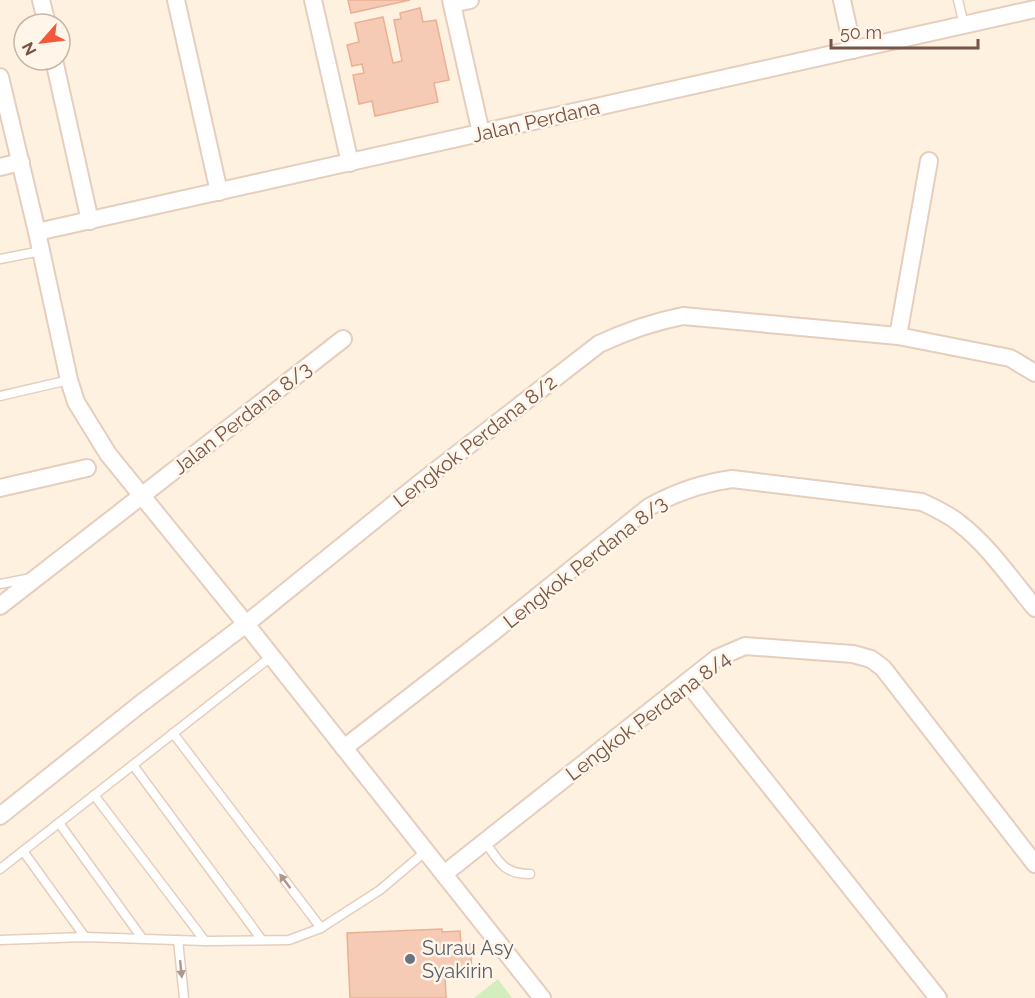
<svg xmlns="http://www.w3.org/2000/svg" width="1035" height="998" font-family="Raleway,sans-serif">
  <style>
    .green { fill: #d4edbe }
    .building { fill: #f6cbb5; stroke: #eab094; stroke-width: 1.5 }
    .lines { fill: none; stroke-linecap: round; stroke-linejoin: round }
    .lane-casing { stroke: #e5cebe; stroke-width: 11 }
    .street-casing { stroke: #e5cebe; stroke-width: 20 }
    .lane { stroke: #fff; stroke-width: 8 }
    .street { stroke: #fff; stroke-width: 16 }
    .oneway { fill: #ad988f }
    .worship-dot { fill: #6b7280; stroke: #fff5e9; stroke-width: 2 }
    .labels { text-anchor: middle; stroke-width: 5; stroke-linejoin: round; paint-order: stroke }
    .street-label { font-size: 20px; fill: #775445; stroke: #fff5e9 }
    .worship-label { font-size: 20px; fill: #5b616d; stroke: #fff5e9; text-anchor: start }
  </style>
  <rect width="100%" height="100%" fill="#fef1e0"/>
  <path class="green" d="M498 979 512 998H474Z"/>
  <g class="building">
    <path d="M348 0H410L351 13Z"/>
    <path d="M420 8 423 22 436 20 449 80 434 83 438 102 375 116 372 101 359 104 353 75 364 73 362 64 352 66 347 45 359 42 355 23 383 17 393 63 402 61 394 20 401 19 400 13Z"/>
    <path d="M442 929V932L460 931 461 945 470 944 472 972 445 974 446 998H350L347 933Z"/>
  </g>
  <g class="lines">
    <g class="lane-casing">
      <g id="lane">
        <path d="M958 0 964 25"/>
        <path d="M0 259 41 251"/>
        <path d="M0 396 69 380"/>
        <path d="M0 584 31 578"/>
        <path d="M173 733 321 928"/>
        <path d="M133 765 262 940"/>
        <path d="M94 795 205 941"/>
        <path d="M59 823 142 938"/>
        <path d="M486 843C499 862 504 874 530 874"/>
        <path d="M23 851 85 937"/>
        <path d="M0 869 272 656"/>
        <path d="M0 940 85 937 205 941 289 940 321 928 380 890 426 851"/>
        <path d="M178 940 184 998"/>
      </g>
    </g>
    <g class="street-casing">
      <g id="street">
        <path d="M41 0 47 24"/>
        <path d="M176 0 219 192"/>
        <path d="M313 0 350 163"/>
        <path d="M451 0 481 133"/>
        <path d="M842 0 853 50"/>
        <path d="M452 4 470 0"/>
        <path d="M54 60 90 221"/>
        <path d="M0 77 37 232 69 380 76 402 108 454 246 624 542 998"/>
        <path d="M0 167 21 162"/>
        <path d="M37 232 1035 9"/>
        <path d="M898 336 929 161"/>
        <path d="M0 488 87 468"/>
        <path d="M0 606 343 339"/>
        <path d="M687 682 938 998"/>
        <path d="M344 748 492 633 649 507C676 492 702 483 732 479L922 502C935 508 948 514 959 523 988 545 1011 579 1035 608"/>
        <path d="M0 816 139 705 246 624 420 483 599 344C627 331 653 322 683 316L898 336 1010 358 1035 373"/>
        <path d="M444 874 717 658 745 646 853 654 871 659 883 668 1035 864"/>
      </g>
    </g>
    <use href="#lane" class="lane"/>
    <use href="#street" class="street"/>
  </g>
  <defs><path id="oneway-solid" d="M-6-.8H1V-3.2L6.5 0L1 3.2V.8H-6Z" transform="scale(1.5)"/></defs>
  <g class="oneway">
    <use href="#oneway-solid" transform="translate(285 881) rotate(-127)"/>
    <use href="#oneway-solid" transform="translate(181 969) rotate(84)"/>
  </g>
  <circle class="worship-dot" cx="410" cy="959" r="6"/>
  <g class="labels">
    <g class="street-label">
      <text transform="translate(536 121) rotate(-13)" y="7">Jalan Perdana</text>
      <text transform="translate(242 418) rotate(-38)" y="7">Jalan Perdana 8/3</text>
      <text transform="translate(475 441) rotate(-38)" y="7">Lengkok Perdana 8/2</text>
      <text transform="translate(585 562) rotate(-38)" y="7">Lengkok Perdana 8/3</text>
      <text transform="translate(648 716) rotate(-37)" y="7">Lengkok Perdana 8/4</text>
    </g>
    <g class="worship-label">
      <text x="422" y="955">Surau Asy<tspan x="422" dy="23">Syakirin</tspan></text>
    </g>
  </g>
  <g transform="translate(42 42) rotate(242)"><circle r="28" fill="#fff5e9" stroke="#c9b5a7" stroke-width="1.5"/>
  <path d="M0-4.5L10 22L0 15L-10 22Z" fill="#f4583a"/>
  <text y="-9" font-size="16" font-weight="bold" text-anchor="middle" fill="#775445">N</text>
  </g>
  <path d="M831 39v9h147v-9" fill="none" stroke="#775445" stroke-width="3"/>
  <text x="840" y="39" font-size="18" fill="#775445" stroke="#fff5e9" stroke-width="4.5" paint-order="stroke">50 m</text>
</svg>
